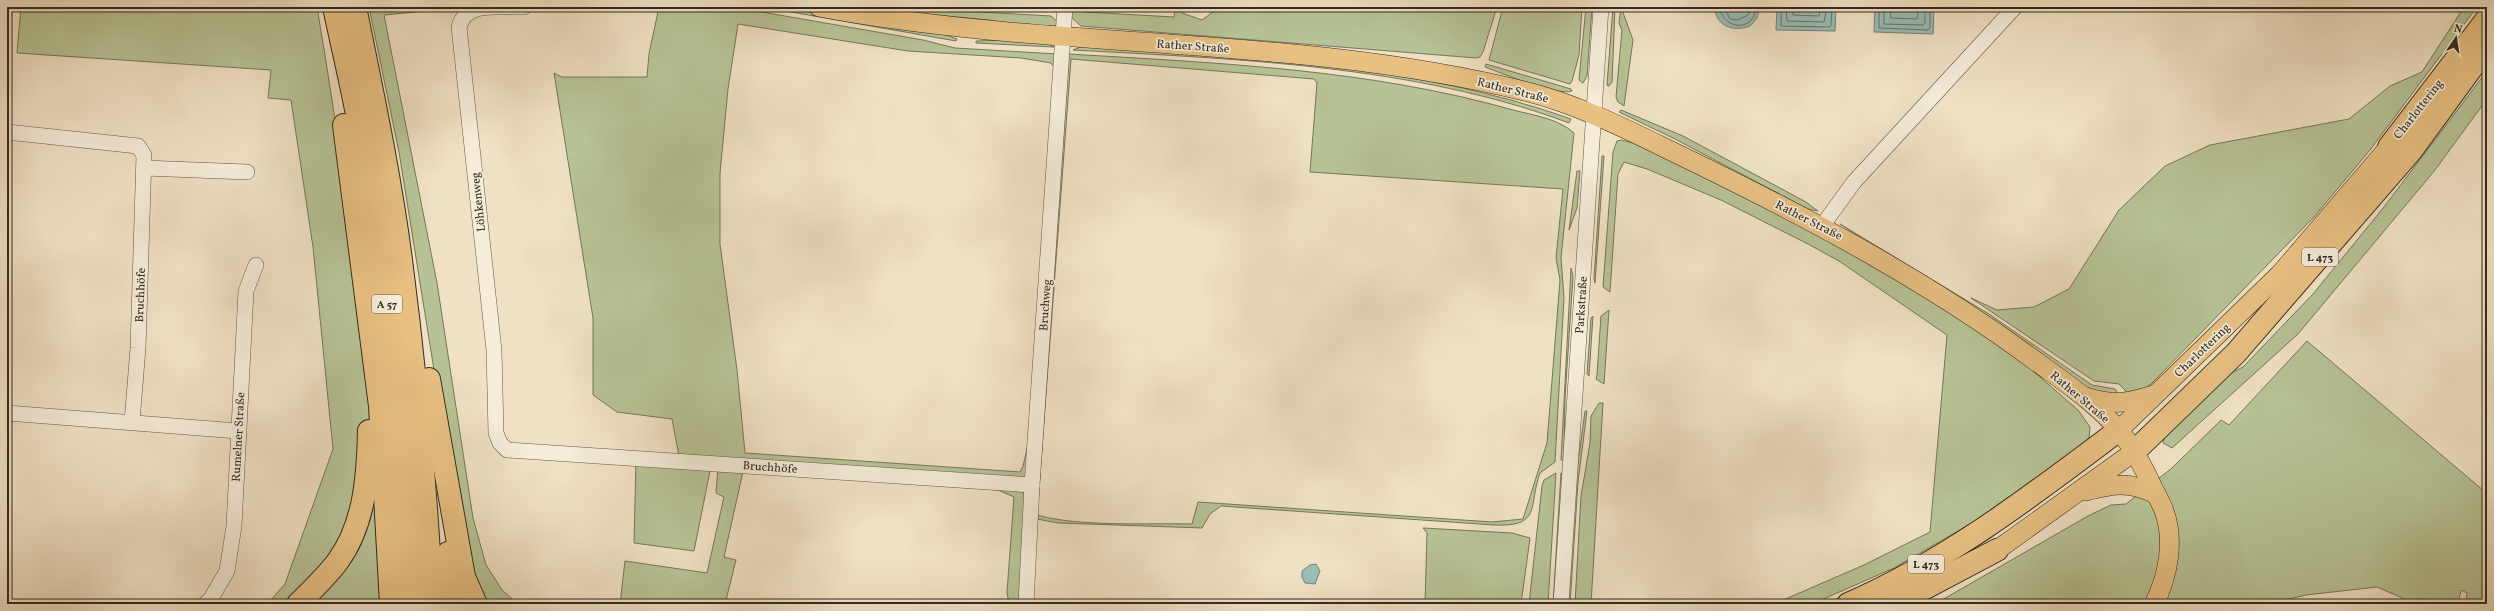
<svg xmlns="http://www.w3.org/2000/svg" width="2494" height="611" font-family="Vollkorn,serif">
  <style>
    .green { fill: #b7c396; stroke: #75765a; fill-rule: evenodd }
    .water { fill: #9abdb7; stroke: #71827a }
    .lines { fill: none; stroke-linecap: round; stroke-linejoin: round }
    .shore { stroke: #66746b; stroke-width: 1 }
    .minor-casing { stroke: #625848; stroke-width: 16 }
    .major-casing { stroke: #332a1f; stroke-width: 20 }
    .highway-casing { stroke: #332a1f; stroke-width: 24 }
    .minor { stroke: #f5ecd9; stroke-width: 15 }
    .major { stroke: #e8c082; stroke-width: 19 }
    .highway { stroke: #e8c082; stroke-width: 22 }
    .labels { text-anchor: middle; stroke-width: 3.5; stroke-linejoin: round; paint-order: stroke }
    .shield { fill: #f5ecd9; stroke: #6d6457; stroke-width: 1 }
    .shield-label { font-size: 11px; font-weight: bold; fill: #332a1f }
    .street-label { font-size: 12px; fill: #332a1f; stroke: #f5ecd9 }
  </style>
  <rect width="100%" height="100%" fill="#f0e1c4"/>
  <filter id="stains"><feTurbulence type="fractalNoise" baseFrequency=".005" numOctaves="4"/><feColorMatrix values="0 0 0 0 .2 0 0 0 0 .09 0 0 0 0 .02 0 0 0 .5 -.17"/></filter>
  <radialGradient id="worn" r=".72"><stop offset=".6" stop-color="#630" stop-opacity="0"/><stop offset="1" stop-color="#630" stop-opacity=".3"/></radialGradient>
  <g class="green">
    <path d="M21 7H317C339 137 357 268 369 399 376 468 384 535 383 604H239L269 602 285 584 333 449 313 247 291 100 268 98 271 70 17 53Z"/>
    <path d="M369 7H468L384 15 437 283 473 518 486 565 502 590 518 604H486L480 594 453 488 399 152Z"/>
    <path d="M659 7H733L923 40 955 48 1057 54 1029 476 1021 482 679 456 672 419 617 412 593 395V318L554 73 562 77H647L649 54ZM738 24 908 51 1021 58 1051 63 1054 67 1028 445 1023 466 1020 472 745 453 737 370 720 244V173L728 89Z"/>
    <path d="M763 7H778L943 34 957 39 956 41Z"/>
    <path d="M851 7H891L1051 16 1058 22 1055 27H1014L990 20Z"/>
    <path d="M1072 7H1085V12L1174 17 1175 7H1182V13L1202 20 1217 9 1233 11 1243 7H1497L1483 52 1480 57 1476 58 1081 26 1071 17Z"/>
    <path d="M1503 7H1582L1579 55 1572 81 1570 84 1489 60Z"/>
    <path d="M1586 7H1592L1587 76 1583 83 1579 80Z"/>
    <path d="M1613 7H1615L1612 82 1609 86 1607 85Z"/>
    <path d="M1621 7 1633 40 1624 106 1618 102 1616 97 1622 30 1619 23Z"/>
    <path d="M2464 7H2477L2370 150 2314 217 2152 383 2143 390 2126 398 2125 390 2119 384 2094 381 1971 298 1997 310 2034 307 2069 289 2119 210 2165 166 2210 145 2349 119 2390 86 2422 72Z"/>
    <path d="M1012 40 1048 43 1054 47 976 43V41Z"/>
    <path d="M1083 46C1247 59 1415 63 1571 119L1569 123C1415 65 1235 59 1073 50Z"/>
    <path d="M1069 54C1217 63 1369 69 1513 110 1533 115 1559 119 1574 133L1561 258 1564 298 1555 462 1540 473C1528 507 1542 527 1494 525L1221 506 1210 514 1202 528 1058 523 1037 519ZM1071 59 1314 79 1317 83 1310 172 1563 189 1556 258 1560 280 1547 443 1523 519 1492 522 1198 502 1192 524C1147 523 1079 527 1037 515Z"/>
    <path d="M1486 64 1571 89 1572 91C1557 96 1501 73 1485 67Z"/>
    <path d="M2487 71V99L2435 170 2298 334 2172 448 2163 443 2165 435 2225 376 2243 367 2313 294 2384 207Z"/>
    <path d="M1621 110 1683 136 1806 202 1818 211 1808 209 1673 138 1619 112Z"/>
    <path d="M1621 140 1633 143 1752 198 1881 269 2011 352 2078 410 2090 427 2089 440 1984 516 1894 568 1812 604H1774L1864 565 1930 532 1947 335 1839 261 1808 244 1721 200 1647 169 1624 162 1618 174 1610 292 1603 287 1613 152 1617 141Z"/>
    <path d="M1602 156H1604L1595 283 1594 279Z"/>
    <path d="M1577 171H1580L1577 208 1569 230Z"/>
    <path d="M1840 224 1989 314 2092 385 2115 389 2119 395 2093 392Z"/>
    <path d="M1571 268 1573 276 1565 398 1564 460H1561Z"/>
    <path d="M1609 310 1604 384 1596 379 1597 375 1601 316Z"/>
    <path d="M1593 316 1589 376 1587 374 1591 318Z"/>
    <path d="M2307 341 2484 491 2487 488V604H2466L2467 593 2461 590 2458 604H2416L2377 587 2306 595 2268 604H1935L2088 516 2111 505 2126 504 2172 468 2221 420 2229 425Z"/>
    <path d="M1599 403H1603L1591 604H1575L1581 496 1590 443 1591 416Z"/>
    <path d="M1585 411H1587L1578 482 1570 604H1567L1575 485Z"/>
    <path d="M636 461 711 466 694 551 634 543Z"/>
    <path d="M718 467H744L724 557 736 560 725 604H620L625 561 707 573 724 497 716 493Z"/>
    <path d="M769 473 1021 491 1026 495 1020 604H1009L1007 592 1014 497 998 490Z"/>
    <path d="M1556 473 1548 604H1529L1542 486 1544 480Z"/>
    <path d="M1561 473H1563L1555 604H1553Z"/>
    <path d="M1423 528 1512 533 1530 538 1521 604H1425L1427 533Z"/>
  </g>
  <g class="water">
    <path d="M1715 7H1760L1757 18 1750 26C1735 32 1715 27 1715 7Z"/>
    <path d="M1777 7H1836L1835 31 1776 30Z"/>
    <path d="M1875 7H1934L1933 34 1874 32Z"/>
    <path d="M1316 564 1320 571 1315 584 1305 583 1302 577V571L1310 565Z"/>
  </g>
  <g class="lines">
    <g class="shore">
      <path d="M1719 7C1724 31 1755 32 1756 7"/>
      <path d="M1724 7 1730 19 1738 20 1748 15 1751 7"/>
      <path d="M1781 7V26L1829 27 1831 26 1832 7"/>
      <path d="M1786 7 1787 21 1824 22 1827 7"/>
      <path d="M1792 7 1793 15 1819 16 1821 7"/>
      <path d="M1879 7V28L1928 30 1930 28V7"/>
      <path d="M1884 7V24L1923 25 1925 23V7"/>
      <path d="M1890 7 1891 18 1917 19 1919 7"/>
    </g>
    <g class="minor-casing">
      <g id="minor">
        <path d="M524 7C502 8 466 0 459 27L494 350 496 433 500 443 507 450 1032 485"/>
        <path d="M7 132 138 146 144 155 138 348 132 422"/>
        <path d="M144 168 247 172"/>
        <path d="M1822 226 1854 182 2015 7"/>
        <path d="M7 413 238 431"/>
        <path d="M205 604 210 600 227 571 234 526 246 291 256 265"/>
        <path d="M1026 604 1032 485 1065 7"/>
        <path d="M1561 604 1601 7"/>
      </g>
    </g>
    <g class="major-casing">
      <g id="major">
        <path d="M819 7C1052 51 1293 34 1524 91 1586 106 1643 138 1700 165 1818 223 1932 284 2037 362 2067 384 2099 405 2122 434 2136 452 2145 470 2154 490 2157 497 2162 504 2164 511 2175 540 2168 577 2154 604"/>
        <path d="M2086 397C2112 405 2127 404 2153 395"/>
        <path d="M2119 430 2280 274 2389 147"/>
        <path d="M2086 491C2114 484 2128 481 2156 494"/>
        <path d="M1997 550 2135 451"/>
      </g>
    </g>
    <g class="highway-casing">
      <g id="highway">
        <path d="M334 7C345 59 358 112 366 164 390 310 403 457 412 604"/>
        <path d="M355 7C372 91 390 175 401 260 416 375 426 489 432 604"/>
        <path d="M344 125 380 406 391 604"/>
        <path d="M2389 147 2487 19"/>
        <path d="M429 379 464 577 476 604"/>
        <path d="M2135 451 2236 353 2411 151 2487 47"/>
        <path d="M448 553 451 604"/>
        <path d="M298 604C312 590 327 576 338 561 365 524 368 475 369 431"/>
        <path d="M1848 604C1947 561 2033 495 2119 430"/>
        <path d="M1895 604 1997 550"/>
      </g>
    </g>
    <use href="#minor" class="minor"/>
    <use href="#major" class="major"/>
    <use href="#highway" class="highway"/>
  </g>
  <g class="labels">
    <g class="shield">
      <rect x="2302" y="248" width="36" height="18" rx="3"/>
      <rect x="372" y="295" width="30" height="18" rx="3"/>
      <rect x="1908" y="555" width="36" height="18" rx="3"/>
    </g>
    <g class="shield-label">
      <text x="2320" y="261">L 473</text>
      <text x="387" y="308">A 57</text>
      <text x="1926" y="568">L 473</text>
    </g>
    <g class="street-label">
      <text transform="translate(1193 46) rotate(4)" y="4">Rather Straße</text>
      <text transform="translate(1513 90) rotate(14)" y="4">Rather Straße</text>
      <text transform="translate(2418 109) rotate(-52)" y="4">Charlottering</text>
      <text transform="translate(478 202) rotate(-96)" y="4">Löhkenweg</text>
      <text transform="translate(1809 220) rotate(27)" y="4">Rather Straße</text>
      <text transform="translate(140 295) rotate(-88)" y="4">Bruchhöfe</text>
      <text transform="translate(1045 305) rotate(-86)" y="4">Bruchweg</text>
      <text transform="translate(1581 305) rotate(-86)" y="4">Parkstraße</text>
      <text transform="translate(2202 350) rotate(-44)" y="4">Charlottering</text>
      <text transform="translate(2080 397) rotate(40)" y="4">Rather Straße</text>
      <text transform="translate(238 437) rotate(-87)" y="4">Rumelner Straße</text>
      <text transform="translate(770 467) rotate(4)" y="4">Bruchhöfe</text>
    </g>
  </g>
  <rect width="2494" height="611" fill="none" stroke="#f0e1c4" stroke-width="24"/>
  <rect x="8" y="8" width="2478" height="595" fill="none" stroke="#332a1f" stroke-width="2"/>
  <rect x="12" y="12" width="2470" height="587" fill="none" stroke="#332a1f"/>
  <g transform="translate(2456 38) rotate(13)" stroke="#f5ecd9" stroke-width="3" paint-order="stroke">
  <path d="M0-3L7 15L0 10L-7 15Z" fill="#332a1f"/>
  <text y="-6" font-size="11" font-weight="bold" text-anchor="middle" fill="#332a1f">N</text>
  </g>
  <rect width="100%" height="100%" filter="url(#stains)"/>
  <rect width="100%" height="100%" fill="url(#worn)"/>
</svg>
